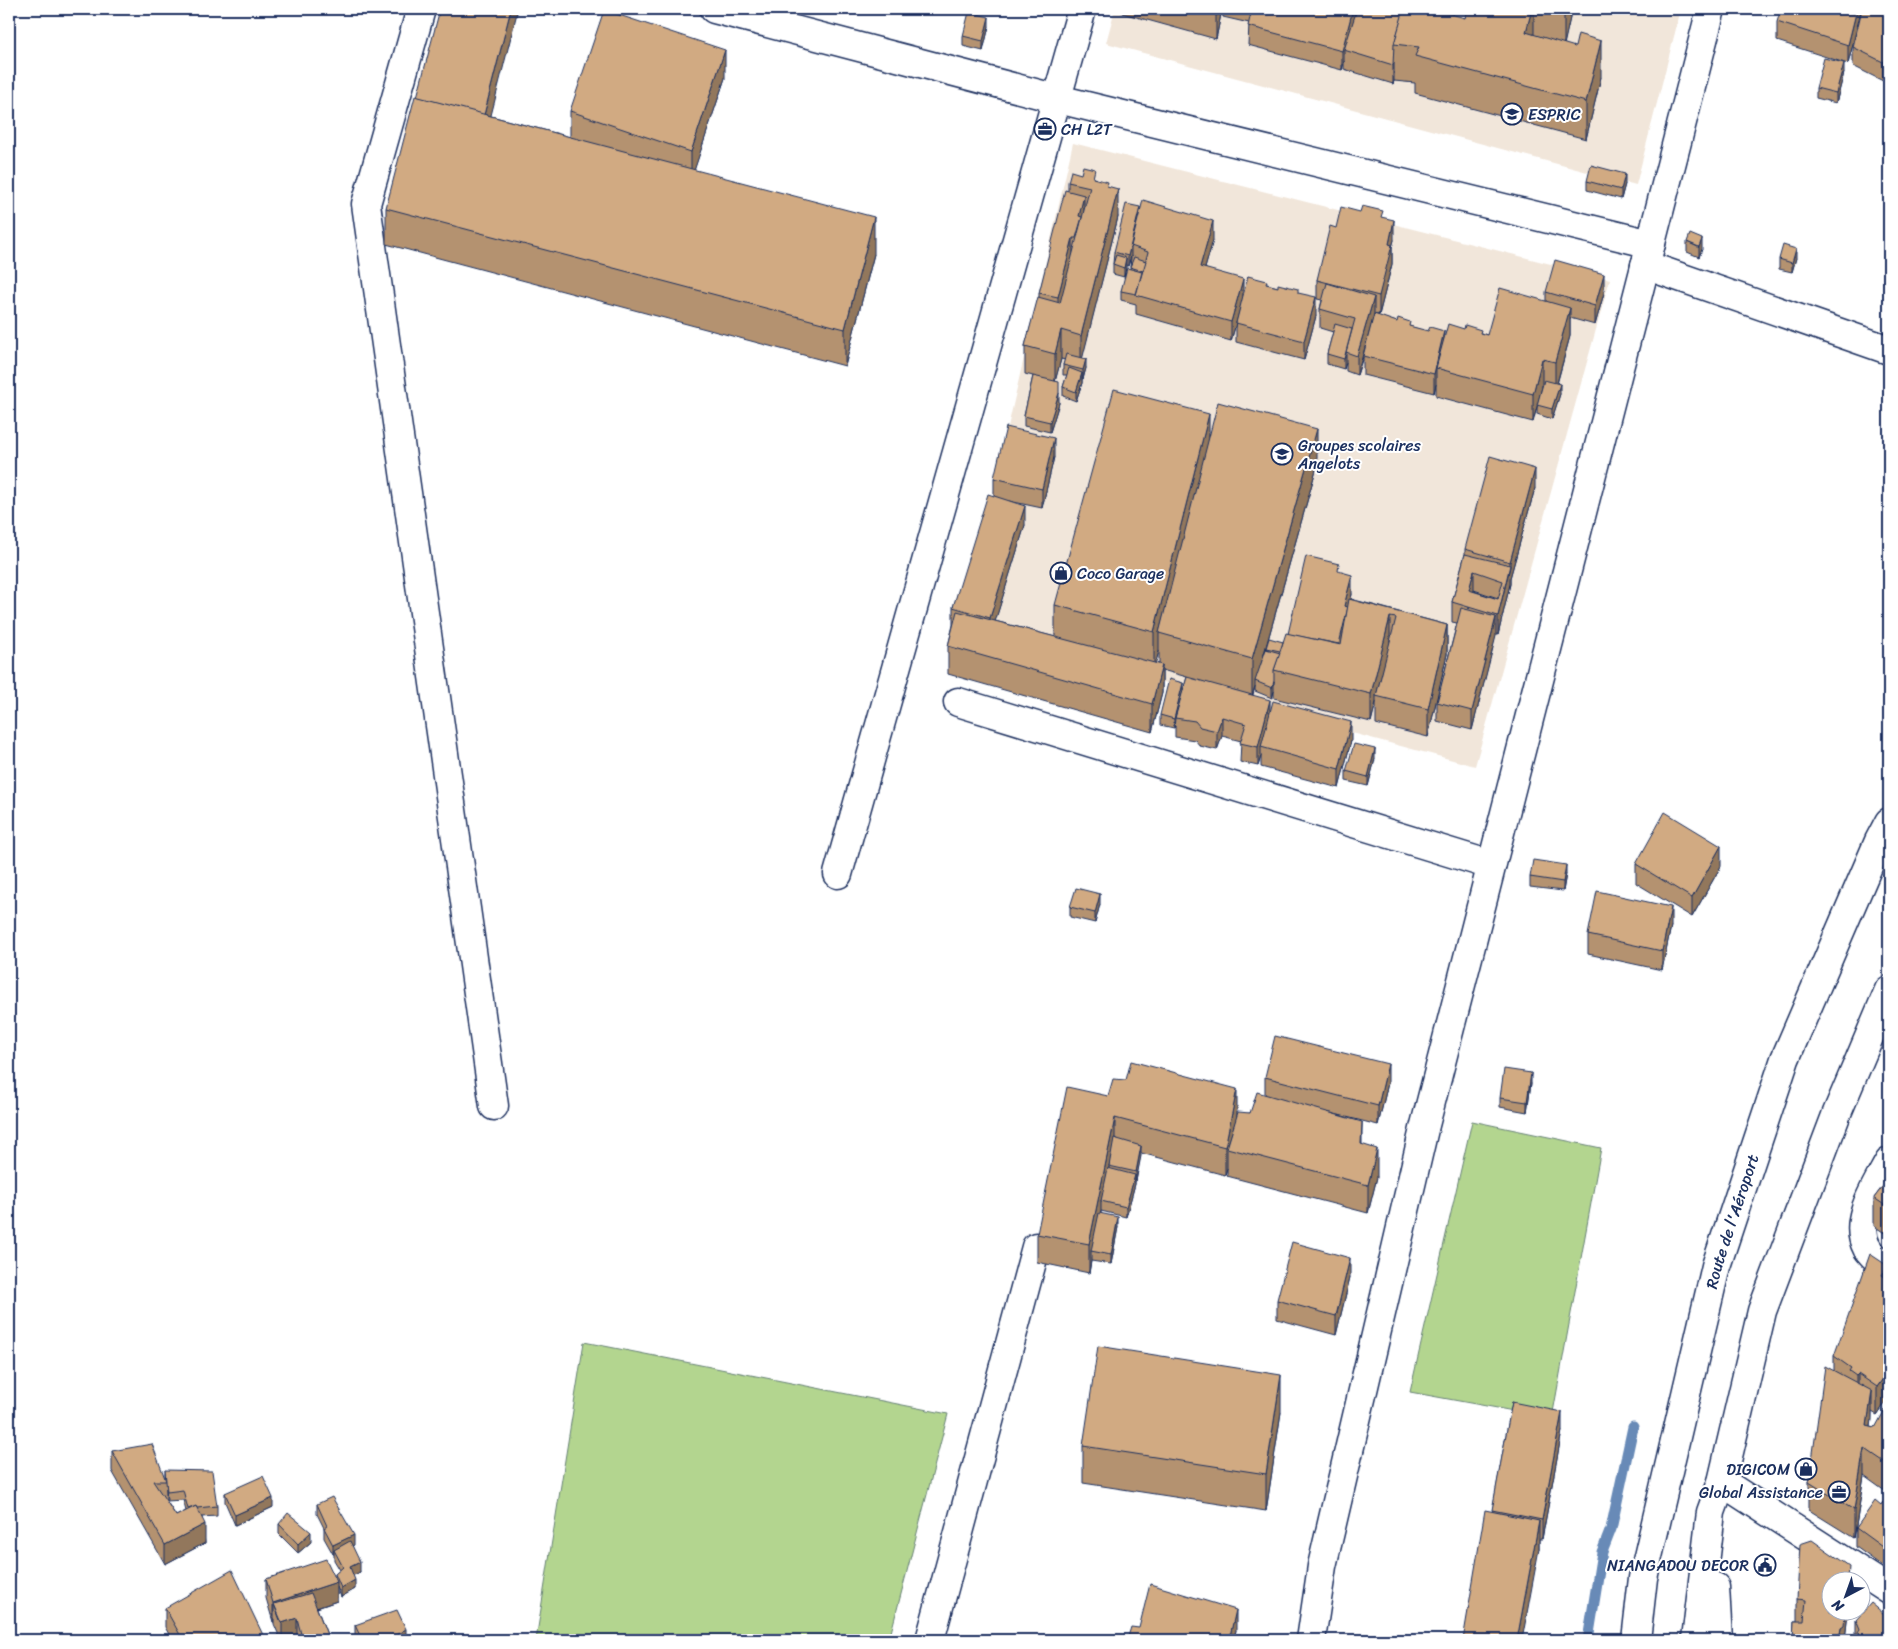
<svg xmlns="http://www.w3.org/2000/svg" width="1898" height="1649" font-family="Sriracha,sans-serif">
  <style>
    .built { fill: #f1e6da }
    .green { fill: #b3d58f; stroke: #678276 }
    .lines { fill: none; stroke-linecap: round; stroke-linejoin: round }
    .stream { stroke: #678ab7; stroke-width: 11 }
    .street-casing { stroke: #1b2f5e; stroke-width: 31 }
    .highway-casing { stroke: #1b2f5e; stroke-width: 31 }
    .street { stroke: #fff; stroke-width: 28 }
    .highway { stroke: #fff; stroke-width: 28 }
    .wall { fill: #b49270; stroke: #1b2f5e; fill-rule: evenodd }
    .shaded-wall { fill: #92775b; stroke: #1b2f5e }
    .building { fill: #d1aa82; stroke: #1b2f5e; fill-rule: evenodd }
    .labels { text-anchor: middle; stroke-width: 4; stroke-linejoin: round; paint-order: stroke }
    .poi-label { font-size: 16px; fill: #1b2f5e; stroke: #fff; text-anchor: start }
    .street-label { font-size: 16px; fill: #1b2f5e; stroke: #fff }
  </style>
  <rect width="100%" height="100%" fill="#fff"/>
  <filter id="ink" filterUnits="userSpaceOnUse"><feTurbulence type="fractalNoise" baseFrequency=".02" numOctaves="2"/><feDisplacementMap in="SourceGraphic" scale="10" xChannelSelector="R" yChannelSelector="G"/><feConvolveMatrix kernelMatrix="1 2 1 2 8 2 1 2 1" color-interpolation-filters="sRGB"/></filter>
  <g filter="url(#ink)">
    <g class="built">
      <path d="M1115 9H1681L1636 185 1106 43Z"/>
      <path d="M1073 143 1610 279 1475 766 962 628Z"/>
    </g>
    <g class="green">
      <path d="M1472 1121 1601 1148 1552 1418 1410 1392Z"/>
      <path d="M584 1342 948 1414 889 1640H536Z"/>
    </g>
    <g class="lines">
      <path class="stream" d="M1588 1640 1602 1552 1611 1529 1633 1427"/>
      <g class="street-casing">
        <g id="street">
          <path d="M421 9 366 204 494 1106"/>
          <path d="M714 9 1058 99 1651 244"/>
          <path d="M1645 265 1889 350"/>
          <path d="M958 702 1491 865"/>
          <path d="M838 874 1082 9"/>
          <path d="M1889 1162C1876 1187 1852 1220 1867 1248 1872 1256 1883 1264 1889 1270"/>
          <path d="M1722 1482 1889 1590"/>
          <path d="M930 1640 1036 1247"/>
          <path d="M1311 1640 1322 1566 1424 1129 1711 9"/>
        </g>
      </g>
      <g class="highway-casing">
        <g id="highway">
          <path d="M1715 1587 1718 1640"/>
          <path id="s1" d="M1636 1640 1643 1578 1716 1266 1785 1059 1879 841 1889 822"/>
          <path d="M1696 1640 1711 1512 1722 1482 1762 1311 1837 1113 1889 990"/>
        </g>
      </g>
      <use href="#street" class="street"/>
      <use href="#highway" class="highway"/>
    </g>
    <g class="wall">
      <path d="M1122 9H1222L1216 39 1122 13Z"/>
      <path d="M1223 9H1355V13L1465 18 1468 9H1572L1564 43 1601 77 1586 139 1415 93V83L1394 81 1393 84 1344 69V61L1342 70 1248 45 1249 23 1223 17Z"/>
      <path d="M1861 9 1848 64 1777 41V22Z"/>
      <path d="M1889 9V78L1883 81 1853 66V47Z"/>
      <path d="M989 26 983 51 963 46V36Z"/>
      <path d="M1844 73 1836 103 1816 98V88Z"/>
      <path d="M725 78 694 170 874 254 845 366 386 244V208L491 116 570 137V111Z"/>
      <path d="M1095 178 1108 186 1118 217 1082 358 1086 368 1083 379H1082V383L1076 401 1063 396V387L1067 375H1063V365L1065 360 1061 359 1055 381 1059 403 1050 432 1024 426V416L1033 376 1025 374V346L1039 297V293L1068 191V182Z"/>
      <path d="M1587 181 1625 184 1621 199 1587 190Z"/>
      <path d="M1140 210 1213 240 1205 268 1243 295 1267 284 1298 293 1316 316 1304 360 1236 342V323L1231 341 1136 314V304L1121 300V291L1130 269 1131 256 1128 266 1126 265 1124 277 1113 274V264L1114 252Z"/>
      <path d="M1383 218 1394 240 1392 247V264L1379 315 1374 314V315L1444 337 1481 333 1487 335 1546 301V292L1604 293 1595 325 1570 318V336L1557 384 1560 394 1552 419 1537 414V405L1542 387 1533 422 1436 396V384L1434 393 1363 375V357L1357 375 1346 371V362L1344 369 1327 364V354L1333 332 1320 328V309L1322 300 1317 299V280L1336 228Z"/>
      <path d="M1687 242 1702 249 1699 257 1687 252Z"/>
      <path d="M1796 258 1792 272 1779 269V259Z"/>
      <path d="M1209 436 1317 466 1262 661 1266 648 1283 642 1288 634 1339 572 1352 594 1351 599 1447 625V654L1428 737 1376 724V702L1371 722 1274 698V691L1272 698 1255 691V686L1253 695 1270 712 1351 741 1339 788 1261 767V756L1258 766 1240 762 1241 741 1222 736 1217 750 1200 746 1195 740 1175 737V726L1174 728 1160 725V715L1183 691 1187 677 1162 670V693L1152 732 948 674V646L953 625V607L994 496V478L1054 457 1042 508 1009 501 1025 525 995 621 1055 637V605ZM1159 651V664L1155 663Z"/>
      <path d="M1535 488 1510 578V584L1498 635 1496 634 1472 730 1437 721V702L1457 623 1452 622V602L1465 554V549ZM1474 590 1498 598V599L1474 591Z"/>
      <path d="M1375 759 1368 786 1346 781V771Z"/>
      <path d="M1636 864 1721 866 1692 917 1636 883Z"/>
      <path d="M1566 874 1563 891 1530 887V877Z"/>
      <path d="M1100 904 1095 923 1070 917V907Z"/>
      <path d="M1671 926 1662 970 1588 954V935Z"/>
      <path d="M1265 1077 1388 1083 1378 1125 1327 1112 1362 1144 1377 1177 1368 1213 1227 1176V1168L1225 1175 1141 1153 1136 1181H1135V1184L1126 1217 1101 1211V1213L1118 1227 1111 1264 1091 1261 1089 1273 1037 1262V1234L1108 1096 1237 1115 1250 1113 1265 1094Z"/>
      <path d="M1531 1083 1527 1112 1500 1107V1098Z"/>
      <path d="M1889 1178V1236L1874 1226V1198Z"/>
      <path d="M1350 1277 1336 1335 1277 1319V1300Z"/>
      <path d="M1888 1280H1889V1398L1877 1415 1872 1412 1871 1427 1875 1428 1889 1408V1494L1864 1476 1854 1538 1809 1510V1482L1834 1371V1356Z"/>
      <path d="M1512 1402 1562 1431 1542 1539H1539V1549L1492 1512Z"/>
      <path d="M1281 1412 1266 1511 1083 1483V1446Z"/>
      <path d="M112 1451 165 1479V1470L217 1506V1516L202 1517 205 1543 165 1564 112 1471ZM166 1488 167 1501 183 1500 186 1511 176 1516 166 1500Z"/>
      <path d="M225 1493 273 1507 235 1525 225 1502Z"/>
      <path d="M1889 1495V1571L1856 1547V1528L1881 1506Z"/>
      <path d="M317 1504 354 1545H352L360 1572 353 1575 355 1589 341 1597 337 1587V1601L317 1608 329 1640H298L297 1638 288 1640H281L274 1624V1622H273L266 1598V1579L335 1578V1574L340 1570 334 1560V1554H333L324 1538V1528L317 1514Z"/>
      <path d="M279 1524 311 1542 298 1553 279 1534Z"/>
      <path d="M1849 1582 1830 1612H1848L1845 1640H1793L1794 1621H1797V1599Z"/>
      <path d="M165 1608 263 1640H172L165 1627Z"/>
      <path d="M1856 1620 1889 1623 1856 1636Z"/>
      <path d="M355 1625 406 1640H355Z"/>
      <path d="M1236 1630 1234 1640H1127Z"/>
    </g>
    <g class="shaded-wall">
      <path d="M511 9H518L482 151V123Z"/>
      <path d="M1216 9H1222L1216 39Z"/>
      <path d="M1353 9H1355V21L1344 50V61L1342 70V51Z"/>
      <path d="M1532 9H1534V38L1526 32Z"/>
      <path d="M1564 9H1572L1564 45Z"/>
      <path d="M1857 9H1861V11L1848 64V45Z"/>
      <path d="M989 17V26L983 51V41Z"/>
      <path d="M1601 41V77L1586 139V102Z"/>
      <path d="M725 50V78L691 180V152Z"/>
      <path d="M1889 59V78L1883 81V62Z"/>
      <path d="M1394 63V81L1393 84V65Z"/>
      <path d="M1844 63V73L1836 103V93Z"/>
      <path d="M1625 174V184L1621 199V190Z"/>
      <path d="M1118 189V217L1081 364V336Z"/>
      <path d="M1084 195V214L1079 235V216Z"/>
      <path d="M1140 207 1131 246V256L1128 266V256Z"/>
      <path d="M874 217V254L845 366V329Z"/>
      <path d="M1394 220V240L1392 247V264L1379 315V296L1389 244Z"/>
      <path d="M1213 221V240L1200 286V267Z"/>
      <path d="M1073 238V257L1058 317V297Z"/>
      <path d="M1702 239V249L1699 257V247Z"/>
      <path d="M1796 249V258L1792 272V263Z"/>
      <path d="M1126 258V268L1124 277V268Z"/>
      <path d="M1604 274V293L1595 325V306Z"/>
      <path d="M1243 279V298L1231 341V322Z"/>
      <path d="M1316 297V316L1304 360V341Z"/>
      <path d="M1374 297V316L1357 375V356Z"/>
      <path d="M1570 308V336L1555 390V362Z"/>
      <path d="M1061 330V359L1055 382V354Z"/>
      <path d="M1444 331V351L1436 368V384L1434 393V374Z"/>
      <path d="M1346 352V362L1344 369V359Z"/>
      <path d="M1086 359V368L1083 379V370Z"/>
      <path d="M1542 359V387L1533 422V394Z"/>
      <path d="M1082 373V383L1076 401V392Z"/>
      <path d="M1560 384V394L1552 419V409Z"/>
      <path d="M1059 393V403L1050 432V422Z"/>
      <path d="M1209 414V451L1159 633V651L1154 669V632Z"/>
      <path d="M1317 429V466L1256 682 1255 681V686L1252 696V659Z"/>
      <path d="M1054 438V457L1042 508V489Z"/>
      <path d="M1535 469V488L1510 578V584L1498 635V616L1510 567V562Z"/>
      <path d="M1025 506V525L990 638V618Z"/>
      <path d="M1474 571V590L1469 609V590Z"/>
      <path d="M1352 575V594L1348 613 1338 669V650L1344 606Z"/>
      <path d="M1390 617V645L1376 696V702L1371 722V694Z"/>
      <path d="M1496 617V636L1472 730V711Z"/>
      <path d="M1447 625V654L1428 737V709Z"/>
      <path d="M1162 665V693L1152 732V704Z"/>
      <path d="M1274 681V691L1272 698V688Z"/>
      <path d="M1183 683V692L1175 718 1174 728V719Z"/>
      <path d="M1270 700V719L1261 747V756L1258 766V747Z"/>
      <path d="M1222 717V736L1217 750V731Z"/>
      <path d="M1351 722V741L1339 788V769Z"/>
      <path d="M1375 749V759L1368 786V777Z"/>
      <path d="M1721 846V866L1692 917V898Z"/>
      <path d="M1566 865V874L1563 891V882Z"/>
      <path d="M1100 894V904L1095 923V913Z"/>
      <path d="M1671 907V926L1662 970V951Z"/>
      <path d="M1388 1064V1083L1378 1125V1106Z"/>
      <path d="M1531 1073V1083L1527 1112V1102Z"/>
      <path d="M1237 1089V1117L1227 1148V1168L1225 1175V1147Z"/>
      <path d="M1115 1118V1146L1109 1166V1175L1101 1201V1211L1093 1251H1091V1261L1089 1273V1244Z"/>
      <path d="M1362 1122V1151L1361 1144Z"/>
      <path d="M1141 1146V1156L1136 1181V1172Z"/>
      <path d="M1377 1149V1177L1368 1213V1185Z"/>
      <path d="M1135 1175V1184L1126 1217V1207Z"/>
      <path d="M1118 1217V1227L1111 1264V1255Z"/>
      <path d="M1350 1258V1277L1336 1335V1316Z"/>
      <path d="M1888 1266V1294L1882 1275Z"/>
      <path d="M1889 1370V1398L1877 1415V1387Z"/>
      <path d="M1858 1374V1402L1856 1404V1376Z"/>
      <path d="M1281 1375V1412L1266 1511V1474Z"/>
      <path d="M1872 1391V1420L1867 1450V1426Z"/>
      <path d="M1562 1412V1431L1542 1539V1520Z"/>
      <path d="M1864 1448V1476L1854 1538V1510Z"/>
      <path d="M273 1498V1507L235 1525V1515Z"/>
      <path d="M1539 1521V1549L1522 1640H1517Z"/>
      <path d="M205 1524V1543L165 1564V1545Z"/>
      <path d="M311 1532V1542L298 1553V1544Z"/>
      <path d="M354 1535V1545L336 1553 334 1550V1554H333V1545Z"/>
      <path d="M360 1562V1572L350 1577V1567Z"/>
      <path d="M355 1580V1589L341 1597V1588Z"/>
      <path d="M337 1582V1601L280 1620 274 1604V1622H273V1603Z"/>
      <path d="M1236 1610V1630L1234 1640H1229Z"/>
      <path d="M1845 1612H1848L1845 1640H1839L1841 1628Z"/>
      <path d="M297 1618V1638L288 1640H282V1623Z"/>
      <path d="M406 1629V1640H389V1639Z"/>
      <path d="M263 1635V1640H252Z"/>
    </g>
    <g class="building">
      <path d="M440 9H511L484 115 417 97Z"/>
      <path d="M1207 9H1216V11Z"/>
      <path d="M1252 9H1353L1342 51 1248 26Z"/>
      <path d="M1357 9H1384L1403 14 1394 44 1393 65 1344 50Z"/>
      <path d="M1404 9H1433L1465 18 1468 9H1532L1526 32 1575 47 1578 34 1601 41 1586 102 1415 56 1419 47 1394 44Z"/>
      <path d="M1781 9H1857L1848 45 1777 22Z"/>
      <path d="M1862 9H1889V59L1883 62 1853 47Z"/>
      <path d="M604 10 725 50 691 152 570 111Z"/>
      <path d="M969 12 989 17 983 41 963 36Z"/>
      <path d="M1824 58 1844 63 1836 93 1816 88Z"/>
      <path d="M415 96 874 217 845 329 386 208Z"/>
      <path d="M1591 165 1625 174 1621 190 1587 181Z"/>
      <path d="M1083 166 1095 169 1093 178 1108 182 1107 186 1118 189 1081 336 1061 330 1055 354 1025 346 1038 297 1060 303 1090 187 1068 182 1071 171 1081 174Z"/>
      <path d="M1065 190 1084 195 1079 216 1082 217 1076 238H1073L1058 297 1039 293Z"/>
      <path d="M1143 200 1213 221 1200 267 1243 279 1231 322 1136 295 1148 252 1131 246Z"/>
      <path d="M1126 204 1140 207 1128 256 1114 252Z"/>
      <path d="M1362 206 1383 211 1381 217 1394 220 1389 244 1392 245 1379 296 1317 280 1330 226 1336 228 1341 207 1360 212Z"/>
      <path d="M1690 234 1702 239 1699 247 1687 242Z"/>
      <path d="M1783 245 1796 249 1792 263 1779 259Z"/>
      <path d="M1116 255 1126 258 1124 268 1113 264Z"/>
      <path d="M1134 257 1146 261 1143 271 1130 267Z"/>
      <path d="M1555 260 1604 274 1595 306 1546 292Z"/>
      <path d="M1127 268 1142 272 1136 294 1121 291Z"/>
      <path d="M1248 276 1267 281 1266 284 1278 287V284L1298 289V293L1316 297 1304 341 1236 323Z"/>
      <path d="M1327 283 1374 297 1357 356 1346 352 1355 319 1320 309Z"/>
      <path d="M1500 288 1570 308 1555 362 1542 359 1533 394 1436 368 1448 324 1464 329 1465 325 1481 330 1480 333 1487 335Z"/>
      <path d="M1374 314 1397 322 1398 318 1410 322 1409 326 1428 331 1430 327 1444 331 1434 374 1363 356Z"/>
      <path d="M1335 324 1352 329 1344 359 1327 354Z"/>
      <path d="M1066 354 1086 359 1083 370 1063 365Z"/>
      <path d="M1069 368 1082 373 1076 392 1063 387Z"/>
      <path d="M1033 376 1059 382V393L1050 422 1024 416Z"/>
      <path d="M1544 380 1560 384 1552 409 1537 405Z"/>
      <path d="M1114 389 1209 414 1154 632 1055 605Z"/>
      <path d="M1218 402 1317 429 1252 659 1159 633Z"/>
      <path d="M1006 427 1054 438 1042 489 994 478Z"/>
      <path d="M1490 456 1535 469 1510 562 1465 549Z"/>
      <path d="M988 494 1025 506 990 618 953 607Z"/>
      <path d="M1465 554 1510 565 1498 616 1452 602ZM1474 571 1503 581 1498 599 1469 590Z"/>
      <path d="M1306 556 1339 564 1338 571 1352 575 1344 606 1348 607 1339 644 1288 634Z"/>
      <path d="M1349 599 1447 625 1428 709 1376 696 1396 618 1390 617 1371 694 1274 670 1286 633 1341 645Z"/>
      <path d="M1461 608 1496 617 1472 711 1437 702Z"/>
      <path d="M957 611 1162 665 1152 704 948 646Z"/>
      <path d="M1269 638 1283 642 1280 651 1266 648Z"/>
      <path d="M1266 649 1280 653 1274 670V681L1272 688 1255 681Z"/>
      <path d="M1187 677 1270 700 1258 747 1240 743 1246 724 1222 717 1217 731 1200 727 1195 721 1175 718Z"/>
      <path d="M1169 679 1183 683 1174 719 1160 715Z"/>
      <path d="M1273 701 1351 722 1339 769 1261 747Z"/>
      <path d="M1354 744 1375 749 1368 777 1346 771Z"/>
      <path d="M1665 812 1721 846 1692 898 1636 864Z"/>
      <path d="M1533 860 1566 865 1563 882 1530 877Z"/>
      <path d="M1076 888 1100 894 1095 913 1070 907Z"/>
      <path d="M1597 891 1671 907 1662 951 1588 935Z"/>
      <path d="M1275 1036 1388 1064 1378 1106 1265 1077Z"/>
      <path d="M1131 1061 1237 1089 1225 1147 1115 1118 1089 1244 1037 1234 1067 1087 1108 1096 1113 1079 1126 1080Z"/>
      <path d="M1504 1069 1531 1073 1527 1102 1500 1098Z"/>
      <path d="M1257 1092 1362 1122 1361 1144 1377 1149 1368 1185 1227 1148 1238 1112 1250 1113Z"/>
      <path d="M1114 1138 1141 1146 1136 1172 1109 1166Z"/>
      <path d="M1108 1168 1135 1175 1126 1207 1101 1201Z"/>
      <path d="M1889 1178V1208L1874 1198Z"/>
      <path d="M1099 1213 1118 1217 1111 1255 1091 1251Z"/>
      <path d="M1292 1242 1350 1258 1336 1316 1277 1300Z"/>
      <path d="M1870 1254 1888 1266 1882 1275 1889 1280V1370L1877 1387 1858 1374 1856 1376 1849 1371 1851 1368 1834 1356Z"/>
      <path d="M1098 1346 1281 1375 1266 1474 1083 1446Z"/>
      <path d="M1825 1366 1872 1391 1867 1426 1875 1428 1887 1406 1889 1408V1465L1864 1448 1854 1510 1809 1482Z"/>
      <path d="M1512 1402 1562 1412 1542 1520 1492 1510Z"/>
      <path d="M152 1444 166 1481H153L176 1516 196 1506 205 1524 165 1545 112 1451Z"/>
      <path d="M165 1470 212 1471 217 1506 197 1508 196 1506 188 1509 183 1490 167 1492Z"/>
      <path d="M263 1476 273 1498 235 1515 225 1493Z"/>
      <path d="M1889 1495V1552L1856 1528 1875 1501 1881 1506Z"/>
      <path d="M332 1497 354 1535 333 1545 324 1528 327 1526 317 1504Z"/>
      <path d="M1485 1510 1539 1521 1517 1640H1463Z"/>
      <path d="M288 1513 311 1532 298 1544 279 1524Z"/>
      <path d="M1812 1540 1849 1566 1848 1582H1830V1612H1845L1844 1626 1841 1628 1839 1639 1842 1640H1802V1639L1793 1638 1794 1621H1804L1806 1600 1797 1599 1800 1544Z"/>
      <path d="M350 1541 360 1562 350 1567 355 1580 341 1588 335 1574 343 1567 334 1550Z"/>
      <path d="M326 1559 337 1582 273 1603 266 1579Z"/>
      <path d="M232 1570 263 1635 252 1640H183L165 1608Z"/>
      <path d="M1150 1584 1236 1610 1229 1640H1176L1165 1637 1164 1640H1127L1131 1627 1139 1628Z"/>
      <path d="M311 1593 329 1640H297L302 1638 297 1618 282 1623 274 1604Z"/>
      <path d="M1871 1603 1889 1618V1640H1853L1860 1630 1856 1620Z"/>
      <path d="M397 1610 406 1629 389 1639V1640H362L355 1625Z"/>
    </g>
  </g>
  <defs>
    <g id="school-ring" transform="scale(1.125)"><circle r="9.5" fill="#fff" stroke="#1b2f5e" stroke-width="1.5"/><path d="M0-5L7-2L0 1L-7-2ZM-4 1L0 2.5L4 1V4Q0 6-4 4Z" fill="#1b2f5e"/></g>
    <g id="office-ring" transform="scale(1.125)"><circle r="9.5" fill="#fff" stroke="#1b2f5e" stroke-width="1.5"/><path d="M-6-3h4V-5.5h4V-3h4V5H-6ZM-1-4.5V-3h2v-1.5ZM-6 0V1H6V0Z" fill="#1b2f5e"/></g>
    <g id="shop-ring" transform="scale(1.125)"><circle r="9.5" fill="#fff" stroke="#1b2f5e" stroke-width="1.5"/><path d="M-5-2.5h2.3a2.7 3.5 0 0 1 5.4 0H5L5.5 6h-11ZM-1.5-2.5h3a1.5 2.3 0 0 0-3 0Z" fill="#1b2f5e"/></g>
    <g id="civic-ring" transform="scale(1.125)"><circle r="9.5" fill="#fff" stroke="#1b2f5e" stroke-width="1.5"/><path d="M-.6-6.5H3V-4.5H.6V-3L4-1V1h2V6H-6V1h2V-1L-.6-3ZM-1.2 2.5V6h2.4V2.5Z" fill="#1b2f5e"/></g>
  </defs>
  <g fill-rule="evenodd">
    <use href="#school-ring" x="1512" y="114"/>
    <use href="#office-ring" x="1045" y="129"/>
    <use href="#school-ring" x="1282" y="454"/>
    <use href="#shop-ring" x="1061" y="573"/>
    <use href="#shop-ring" x="1806" y="1469"/>
    <use href="#office-ring" x="1839" y="1492"/>
    <use href="#civic-ring" x="1765" y="1565"/>
  </g>
  <g class="labels">
    <g class="poi-label">
      <text x="1528" y="120">ESPRIC</text>
      <text x="1061" y="135">CH L2T</text>
      <text x="1298" y="451">Groupes scolaires<tspan x="1298" dy="18">Angelots</tspan></text>
      <text x="1077" y="579">Coco Garage</text>
      <text x="1790" y="1475" text-anchor="end">DIGICOM</text>
      <text x="1823" y="1498" text-anchor="end">Global Assistance</text>
      <text x="1749" y="1571" text-anchor="end">NIANGADOU DECOR</text>
    </g>
    <g class="street-label">
      <text dy="6" stroke="none"><textPath href="#s1" startOffset="430">Route de l'Aéroport</textPath></text>
    </g>
  </g>
  <rect width="1898" height="1649" fill="none" stroke="#fff" stroke-width="30"/>
  <rect x="15" y="15" width="1868" height="1619" fill="none" stroke="#1b2f5e" stroke-width="2" filter="url(#ink)"/>
  <g transform="translate(1846 1596) rotate(221)"><circle r="24" fill="#ffffff" stroke="#a4acbf"/>
  <path d="M0-4L9 19L0 12L-9 19Z" fill="#1b2f5e"/>
  <text y="-8" font-size="14" font-weight="bold" text-anchor="middle" fill="#1b2f5e">N</text>
  </g>
</svg>
